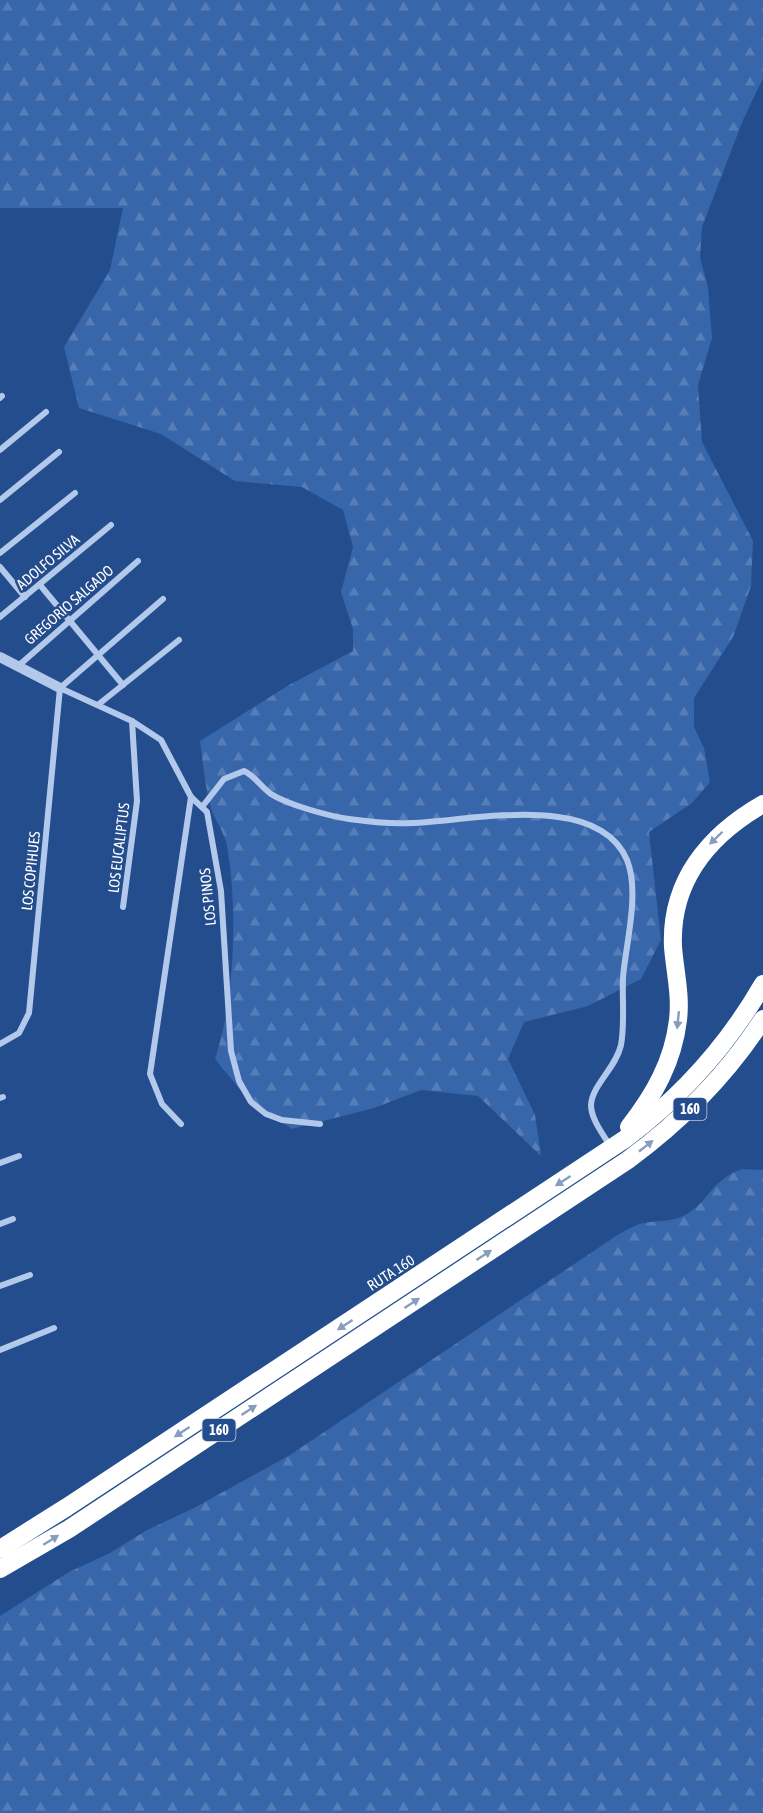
<svg xmlns="http://www.w3.org/2000/svg" width="763" height="1813" font-family="'Asap Condensed',sans-serif">
  <style>
    .forest { fill: url(#forest-firs) }
    .lines { fill: none; stroke-linecap: round; stroke-linejoin: round }
    .minor { stroke: #b3c9eb; stroke-width: 6 }
    .tertiary { stroke: #b3c9eb; stroke-width: 10 }
    .motorway { stroke: #fff; stroke-width: 18 }
    .oneway { fill: #879dc0 }
    .labels { text-anchor: middle; stroke-width: 5; stroke-linejoin: round; paint-order: stroke }
    .shield { fill: #244d8d; stroke: #bdcadd; stroke-width: 1.5 }
    .shield-label { font-size: 14px; font-weight: bold; fill: #fff }
    .street-label { font-size: 15px; fill: #fff; stroke: #244d8d }
  </style>
  <defs>
    <pattern id="forest-firs" width="22" height="20" patternUnits="userSpaceOnUse" patternTransform="scale(1.5)"><rect width="22" height="20" fill="#3866aa"/><path d="M5 1l3.5 6h-7zM16 11l3.5 6h-7z" fill="#567db7"/></pattern>
  </defs>
  <rect width="100%" height="100%" fill="#244d8d"/>
  <g class="forest">
    <path d="M0 0H763V78L743 120 702 227 700 258 708 287 712 338 698 385 702 442 753 541 751 586 733 637 694 698V727L704 748 710 782 692 803 649 832 661 940 641 979 588 1006 524 1022 508 1059 535 1115 541 1156 478 1096 421 1090 374 1108 292 1129 247 1098 215 1059C235 998 238 909 227 846 225 833 215 821 211 808 205 787 203 763 200 741L289 685 353 651V629L341 592 353 547 343 510 302 487 235 481 161 434 79 408 64 347 110 270 123 208H0Z"/>
    <path d="M742 1169 763 1170V1813H0V1616L69 1572 110 1553 147 1530 194 1508 290 1455 619 1234C627 1230 636 1224 645 1223 659 1220 675 1222 687 1214 708 1202 711 1180 742 1169Z"/>
  </g>
  <g class="lines">
    <g class="minor">
      <path d="M0 398 2 396"/>
      <path d="M0 450 46 412"/>
      <path d="M0 500 59 452"/>
      <path d="M0 553 75 493"/>
      <path d="M0 567 25 597"/>
      <path d="M40 585 123 685"/>
      <path d="M0 617 111 525"/>
      <path d="M17 667 138 561"/>
      <path d="M60 688 132 721 161 740 191 797 207 812 221 891 231 1051 239 1081 251 1102 266 1114 282 1120 320 1124"/>
      <path d="M60 688 163 599"/>
      <path d="M99 704 179 640"/>
      <path d="M202 807 224 779 244 771C255 776 261 787 271 794 288 805 329 816 349 819 370 822 391 824 412 823 471 821 598 791 627 860 640 892 626 943 623 977 622 999 625 1023 621 1045 616 1068 592 1085 591 1105 591 1119 603 1134 610 1146"/>
      <path d="M123 907 137 801 132 721"/>
      <path d="M0 1044 19 1033 29 1013 60 688"/>
      <path d="M0 1098 3 1097"/>
      <path d="M181 1124 162 1104 150 1074 191 797"/>
      <path d="M0 1163 19 1156"/>
      <path d="M0 1224 13 1219"/>
      <path d="M0 1286 30 1275"/>
      <path d="M0 1350 54 1328"/>
    </g>
    <path class="tertiary" d="M0 657 60 688"/>
    <g class="motorway">
      <path d="M629 1127C654 1095 673 1062 678 1020 681 995 675 972 673 947 670 881 709 835 763 804"/>
      <path d="M0 1549 67 1507 625 1139C681 1097 728 1045 763 984"/>
      <path d="M0 1569 69 1529 628 1160C681 1121 727 1075 763 1019"/>
    </g>
  </g>
  <defs><path id="oneway-solid" d="M-6-.8H1V-3.2L6.5 0L1 3.2V.8H-6Z" transform="scale(1.5)"/></defs>
  <g class="oneway">
    <use href="#oneway-solid" transform="translate(716 838) rotate(136)"/>
    <use href="#oneway-solid" transform="translate(678 1020) rotate(96)"/>
    <use href="#oneway-solid" transform="translate(646 1146) rotate(-38)"/>
    <use href="#oneway-solid" transform="translate(563 1181) rotate(147)"/>
    <use href="#oneway-solid" transform="translate(484 1255) rotate(-33)"/>
    <use href="#oneway-solid" transform="translate(412 1303) rotate(-33)"/>
    <use href="#oneway-solid" transform="translate(345 1325) rotate(147)"/>
    <use href="#oneway-solid" transform="translate(249 1410) rotate(-33)"/>
    <use href="#oneway-solid" transform="translate(182 1432) rotate(147)"/>
    <use href="#oneway-solid" transform="translate(51 1540) rotate(-32)"/>
  </g>
  <g class="labels">
    <g class="shield">
      <rect x="673.5" y="1098" width="33" height="22" rx="4.5"/>
      <rect x="202.5" y="1419" width="33" height="22" rx="4.5"/>
    </g>
    <g class="shield-label">
      <text x="690" y="1114">160</text>
      <text x="219" y="1435">160</text>
    </g>
    <g class="street-label">
      <text transform="translate(48 562) rotate(-40)" y="5">ADOLFO SILVA</text>
      <text transform="translate(69 605) rotate(-41)" y="5">GREGORIO SALGADO</text>
      <text transform="translate(119 848) rotate(-83)" y="5">LOS EUCALIPTUS</text>
      <text transform="translate(31 871) rotate(-84)" y="5">LOS COPIHUES</text>
      <text transform="translate(208 897) rotate(-96)" y="5">LOS PINOS</text>
      <text transform="translate(391 1273) rotate(-33)" y="5">RUTA 160</text>
    </g>
  </g>
</svg>
